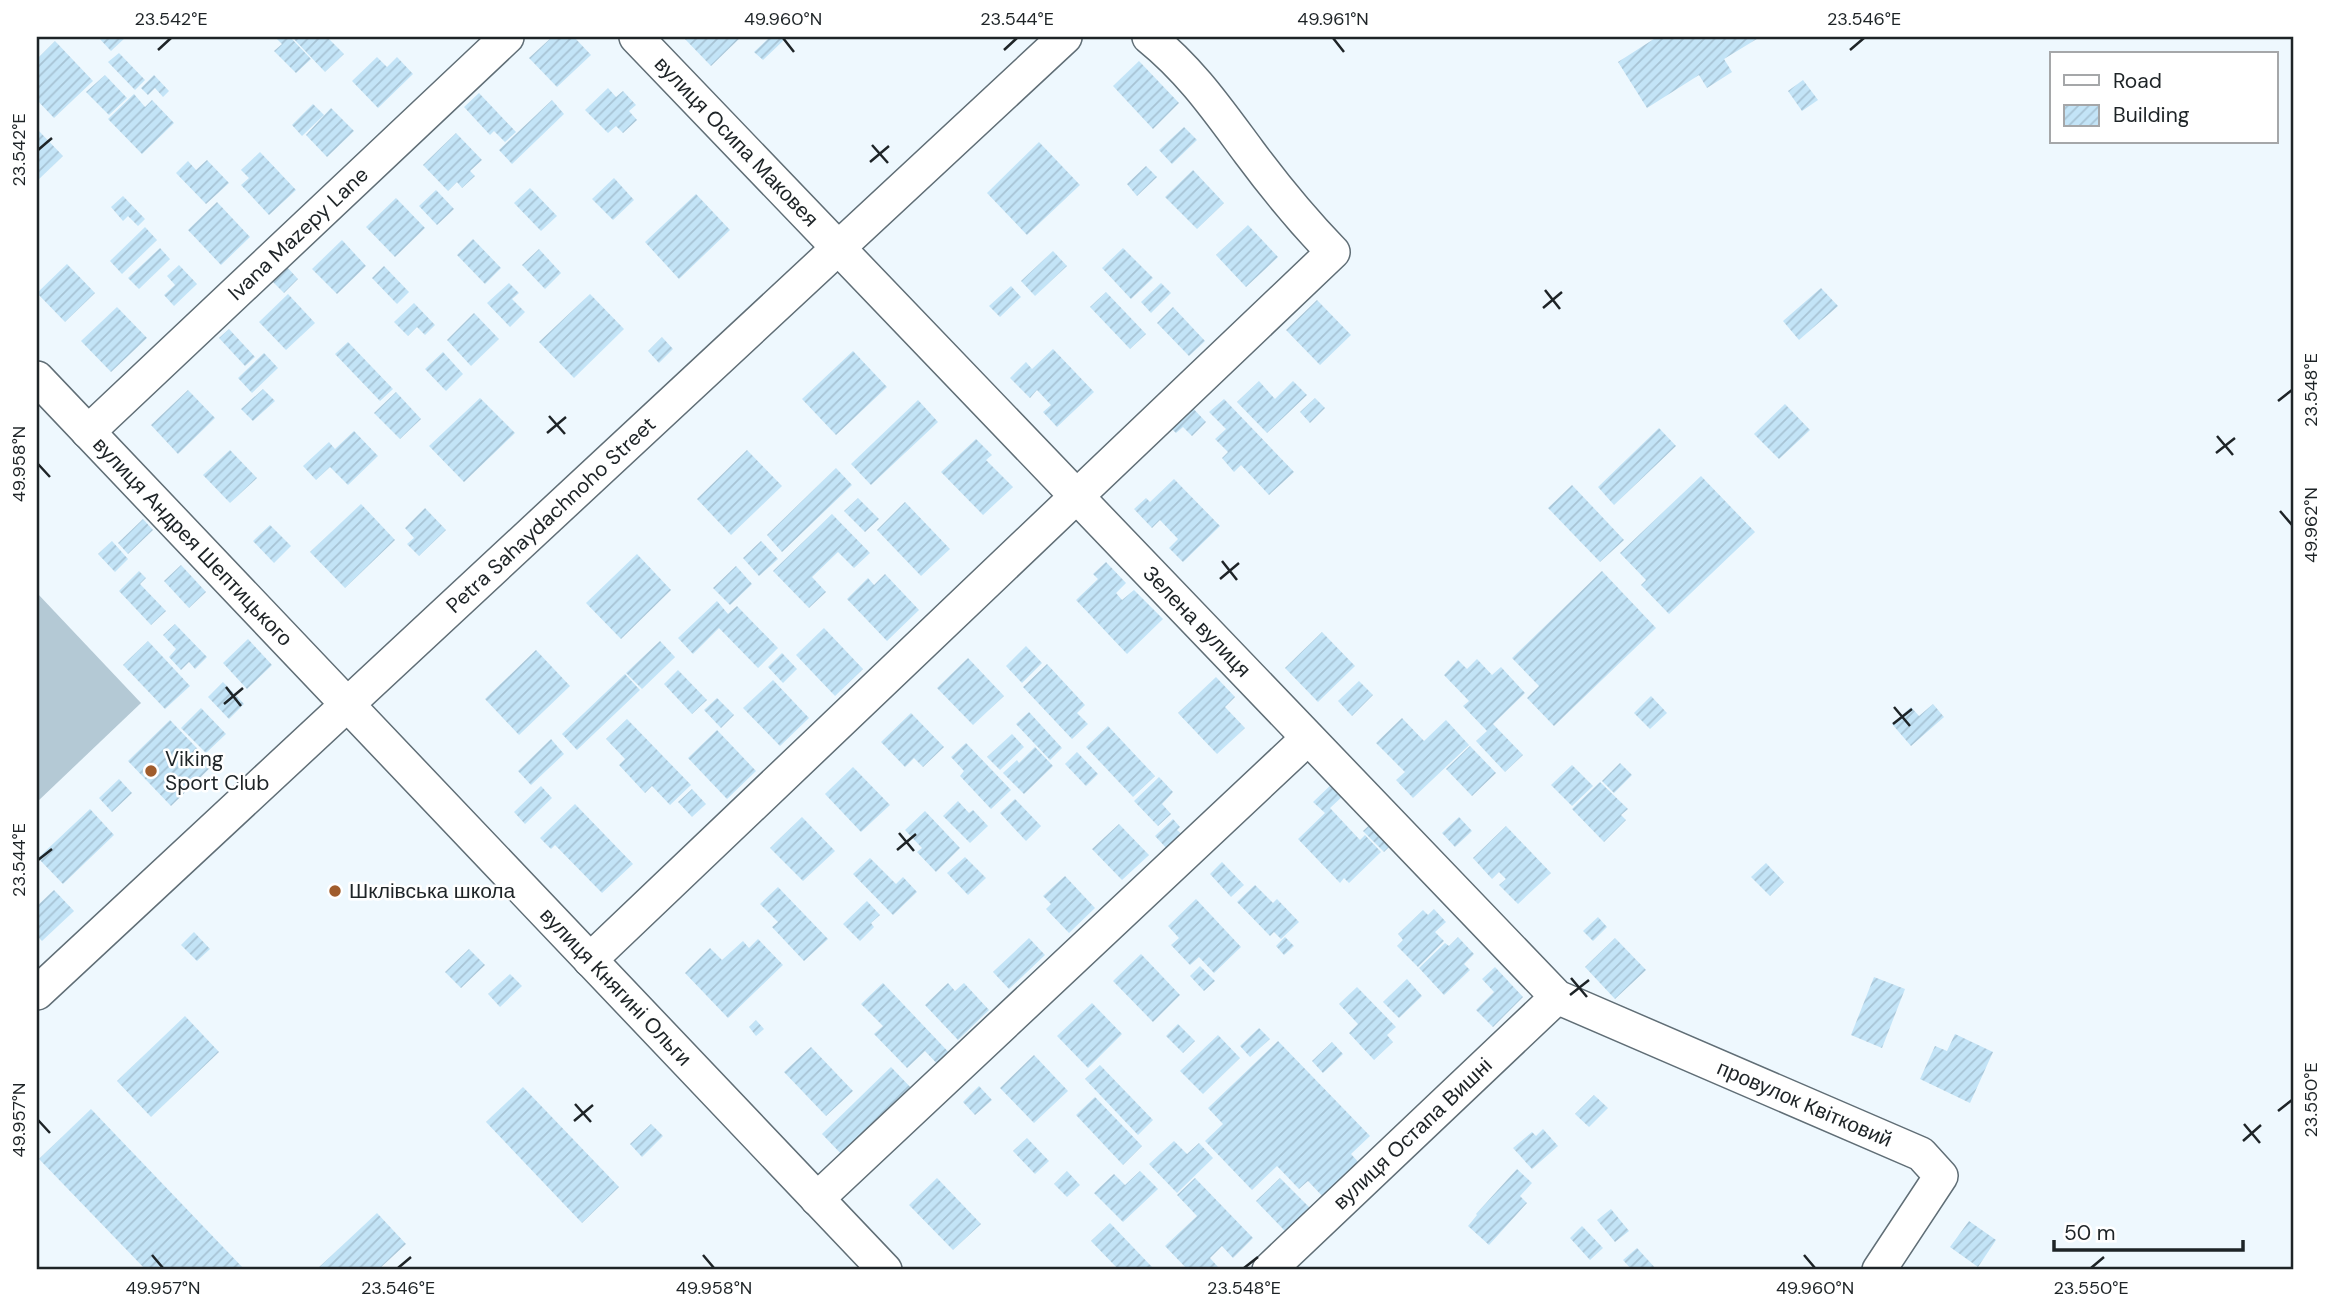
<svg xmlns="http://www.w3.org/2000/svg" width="2330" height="1307" font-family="'DM Sans',sans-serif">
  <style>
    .grass { fill: #b4c9d5 }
    .building { fill: url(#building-hatch) }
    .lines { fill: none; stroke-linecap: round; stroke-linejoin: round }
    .minor-casing { stroke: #606e76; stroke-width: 36 }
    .minor { stroke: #fff; stroke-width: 33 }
    .ticks { fill: none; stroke: #1e2427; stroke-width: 2.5 }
    .poi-dot { fill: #a05c2c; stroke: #fff; stroke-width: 2.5 }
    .labels { text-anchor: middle; stroke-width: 5; stroke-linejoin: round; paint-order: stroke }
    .street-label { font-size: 21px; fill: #1e2427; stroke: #fff }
    .poi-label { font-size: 21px; fill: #1e2427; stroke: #fff; text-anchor: start }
    .neatline { fill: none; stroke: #1e2427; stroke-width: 2.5 }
    .ticks-label { font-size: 18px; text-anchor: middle; fill: #1e2427 }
  </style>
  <defs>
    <pattern id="building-hatch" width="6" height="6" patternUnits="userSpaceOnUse" patternTransform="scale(1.75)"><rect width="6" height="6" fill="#c3e4f7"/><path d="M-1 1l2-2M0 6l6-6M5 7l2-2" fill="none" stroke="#a7c3d4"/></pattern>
  </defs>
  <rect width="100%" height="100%" fill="#eef8fe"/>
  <path class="grass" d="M37 593 141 703 37 802Z"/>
  <g class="building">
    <path d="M98 37H126L111 51Z"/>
    <path d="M275 37H290L311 59 296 73 274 51 282 44Z"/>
    <path d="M292 37H327L344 54 325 72Z"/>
    <path d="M552 37H574L591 55 557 87 529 58Z"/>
    <path d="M683 37H741L711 66Z"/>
    <path d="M770 37 785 39 763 60 754 52Z"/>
    <path d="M1657 37H1760L1724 59 1732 72 1707 88 1699 75 1647 108 1618 62Z"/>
    <path d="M55 41 93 81 54 118 37 100V59Z"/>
    <path d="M119 53 145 80 135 90 108 62Z"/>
    <path d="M377 57 387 67 397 57 413 74 378 108 352 81Z"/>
    <path d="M1139 61 1179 103 1153 129 1113 86Z"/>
    <path d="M105 75 127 98 109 115 86 92Z"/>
    <path d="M154 75 169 91 163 97 155 88 148 95 141 88Z"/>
    <path d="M1803 80 1818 100 1802 111 1788 91Z"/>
    <path d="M608 88 616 97 623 91 636 105 629 111 637 120 623 133 616 126 608 133 585 110Z"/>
    <path d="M479 93 516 132 505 142 494 131 490 135 464 107Z"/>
    <path d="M134 94 145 107 152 100 174 123 142 154 108 119Z"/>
    <path d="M552 100 564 114 512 164 499 150Z"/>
    <path d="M313 104 324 115 302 136 292 125Z"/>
    <path d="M331 108 354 131 327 157 306 135Z"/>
    <path d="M1184 127 1197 140 1172 164 1159 150Z"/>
    <path d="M37 129 63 156 37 181Z"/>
    <path d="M456 133 482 160 470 171 475 176 462 188 457 182 448 191 423 165Z"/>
    <path d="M1039 142 1080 185 1027 235 987 193Z"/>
    <path d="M260 152 296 190 269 215 241 185 249 178 241 170Z"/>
    <path d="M207 160 229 183 206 204 176 173 188 161 196 170Z"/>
    <path d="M1146 166 1157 177 1137 196 1127 184Z"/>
    <path d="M1193 170 1224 203 1197 229 1165 197Z"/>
    <path d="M614 178 634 200 613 220 592 199Z"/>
    <path d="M530 188 557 216 541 231 514 203Z"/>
    <path d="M436 190 454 209 437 225 419 206Z"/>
    <path d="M696 194 730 230 679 279 645 242Z"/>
    <path d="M123 196 145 219 138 226 128 216 123 221 111 207Z"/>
    <path d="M396 198 425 228 395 257 366 227Z"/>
    <path d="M217 202 250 237 221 265 188 230Z"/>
    <path d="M1248 225 1278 257 1246 287 1216 255Z"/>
    <path d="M145 227 157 240 122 274 110 261Z"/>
    <path d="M473 239 501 268 485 284 457 255Z"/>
    <path d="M342 240 366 266 337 294 312 269Z"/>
    <path d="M160 248 170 259 139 289 128 278Z"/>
    <path d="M1123 248 1153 278 1131 299 1102 268Z"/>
    <path d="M539 249 561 273 545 289 522 265Z"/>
    <path d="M1053 251 1067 266 1035 296 1021 281Z"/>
    <path d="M67 264 95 293 65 322 37 293Z"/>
    <path d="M179 265 197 284 174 306 164 295 175 285 167 276Z"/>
    <path d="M286 266 298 279 284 293 271 280Z"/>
    <path d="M384 266 409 292 397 304 372 278Z"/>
    <path d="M509 283 519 293 512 299 525 312 510 327 487 303Z"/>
    <path d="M1161 283 1171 293 1151 313 1141 302Z"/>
    <path d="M1011 286 1021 297 1000 317 989 306Z"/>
    <path d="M1821 288 1838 306 1799 340 1783 321Z"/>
    <path d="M1106 292 1146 334 1130 349 1090 307Z"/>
    <path d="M288 294 315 323 286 350 259 322Z"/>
    <path d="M590 294 624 329 574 378 539 342Z"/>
    <path d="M1317 300 1351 335 1320 365 1286 330Z"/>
    <path d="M414 303 435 325 425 335 417 327 408 336 394 322Z"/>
    <path d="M117 307 147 338 111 372 81 341Z"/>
    <path d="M1173 307 1205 341 1189 356 1157 323Z"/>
    <path d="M474 313 499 339 471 366 447 340Z"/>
    <path d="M229 329 255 357 245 366 219 338Z"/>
    <path d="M662 337 673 349 659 363 648 351Z"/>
    <path d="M348 342 393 389 380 401 335 354Z"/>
    <path d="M1053 349 1094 392 1057 427 1043 412 1051 405 1037 390 1030 398 1010 378 1026 362 1032 369Z"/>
    <path d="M853 351 887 387 836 435 802 399Z"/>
    <path d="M443 352 463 374 446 391 425 369Z"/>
    <path d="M264 353 278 368 252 393 238 378Z"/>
    <path d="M1259 381 1275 399 1293 381 1307 395 1267 433 1237 402Z"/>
    <path d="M263 389 275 401 253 421 241 409Z"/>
    <path d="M188 390 215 418 178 454 151 425Z"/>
    <path d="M396 392 421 419 400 439 374 413Z"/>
    <path d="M480 398 515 433 464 482 429 446Z"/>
    <path d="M1315 398 1325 408 1310 423 1300 412Z"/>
    <path d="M1224 399 1294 472 1269 495 1241 465 1234 472 1222 458 1228 452 1215 439 1226 429 1209 412Z"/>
    <path d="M918 400 938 422 871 485 851 464Z"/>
    <path d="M1187 402 1206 422 1192 436 1183 427 1176 433 1166 423Z"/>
    <path d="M1785 404 1810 430 1779 459 1754 434Z"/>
    <path d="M1659 428 1676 446 1614 505 1598 487Z"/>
    <path d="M354 431 378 456 348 485 330 467 316 480 303 466 329 442 335 449Z"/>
    <path d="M976 439 992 455 986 460 1013 487 983 515 941 472Z"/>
    <path d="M230 450 257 478 230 503 203 475Z"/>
    <path d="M747 450 782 486 731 535 697 499Z"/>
    <path d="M836 468 852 485 782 552 767 535Z"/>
    <path d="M1701 476 1755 532 1669 614 1641 585 1646 580 1620 553Z"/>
    <path d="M1174 479 1220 526 1183 562 1169 548 1178 539 1160 520 1152 528 1134 509 1146 498 1150 502Z"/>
    <path d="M1572 485 1624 540 1600 562 1548 508Z"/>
    <path d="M858 498 879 519 865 532 844 511Z"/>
    <path d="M905 502 950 549 921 576 877 530Z"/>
    <path d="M361 504 395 540 345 588 310 552Z"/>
    <path d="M425 508 446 530 419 556 407 544 414 538 405 528Z"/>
    <path d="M832 514 870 553 854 568 838 552 812 577 826 592 809 608 773 571Z"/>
    <path d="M143 519 153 530 128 554 118 543Z"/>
    <path d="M270 525 291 546 274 563 253 541Z"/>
    <path d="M112 541 128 559 115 572 98 554Z"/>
    <path d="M761 541 778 559 759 576 743 558Z"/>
    <path d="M637 554 671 590 621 639 586 603Z"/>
    <path d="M1106 562 1126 583 1116 593 1122 600 1134 590 1163 619 1127 654 1076 600 1098 579 1093 574Z"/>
    <path d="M181 565 206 592 189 608 164 581Z"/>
    <path d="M736 566 752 584 730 605 713 588Z"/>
    <path d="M139 571 146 578 140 584 166 611 151 625 119 591Z"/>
    <path d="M1602 571 1656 628 1554 726 1527 698 1539 686 1512 658Z"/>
    <path d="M885 574 919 610 887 641 847 599 868 578 874 585Z"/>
    <path d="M717 601 728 614 737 606 778 648 758 668 719 628 693 654 678 638Z"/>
    <path d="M175 624 207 657 195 669 189 662 181 670 169 657 176 649 163 635Z"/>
    <path d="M824 628 863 669 835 696 796 655Z"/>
    <path d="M1322 632 1355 666 1318 702 1285 668Z"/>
    <path d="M248 639 272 665 247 689 223 663Z"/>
    <path d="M148 641 190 686 165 709 123 665Z"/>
    <path d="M660 641 675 657 642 689 626 673Z"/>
    <path d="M1026 646 1042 663 1022 683 1006 666Z"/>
    <path d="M536 650 570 686 519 735 485 699Z"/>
    <path d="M782 653 797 669 783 683 768 667Z"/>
    <path d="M968 658 1004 696 973 725 937 688Z"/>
    <path d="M1477 659 1492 675 1501 667 1525 693 1493 724 1523 755 1505 772 1476 741 1487 731 1463 706 1469 701 1444 675 1458 660 1467 669Z"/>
    <path d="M1047 664 1085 705 1077 713 1088 724 1072 739 1023 687Z"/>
    <path d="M678 670 707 700 692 714 664 684Z"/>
    <path d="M625 674 640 690 577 750 562 734Z"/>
    <path d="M1216 677 1235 697 1225 707 1245 728 1217 754 1178 713Z"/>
    <path d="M773 680 809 718 780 746 743 708Z"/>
    <path d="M1359 681 1373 695 1352 716 1338 701Z"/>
    <path d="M223 682 244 704 229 719 208 697Z"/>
    <path d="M1651 696 1667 713 1650 729 1634 713Z"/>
    <path d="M717 698 734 715 721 728 704 710Z"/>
    <path d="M1933 704 1944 717 1911 746 1892 724 1911 707 1919 716Z"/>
    <path d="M201 708 226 734 206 753 181 728Z"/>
    <path d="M1029 712 1062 748 1050 760 1016 724Z"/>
    <path d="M911 713 944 747 923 767 914 758 905 767 881 742Z"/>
    <path d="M1402 718 1424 741 1446 720 1469 745 1413 798 1396 780 1405 772 1376 743Z"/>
    <path d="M627 719 691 785 670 805 652 786 645 793 619 765 625 759 606 739Z"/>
    <path d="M170 720 213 765 171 806 128 761Z"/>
    <path d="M1108 726 1155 776 1133 797 1086 747Z"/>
    <path d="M717 730 756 771 727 799 688 758Z"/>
    <path d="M1012 734 1024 747 1000 770 987 757Z"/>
    <path d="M551 739 564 754 531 785 518 771Z"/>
    <path d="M966 743 1011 790 991 809 960 776 964 771 951 757Z"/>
    <path d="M1470 746 1496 773 1472 796 1446 769Z"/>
    <path d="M1035 747 1053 766 1024 794 1003 773 1017 760 1019 763Z"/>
    <path d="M1077 752 1098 774 1086 786 1065 764Z"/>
    <path d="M1620 763 1632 775 1614 793 1602 781Z"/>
    <path d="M1572 765 1593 786 1572 806 1551 785Z"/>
    <path d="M853 767 890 805 861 832 825 794Z"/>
    <path d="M1159 777 1173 792 1162 804 1171 814 1158 826 1134 801Z"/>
    <path d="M119 779 132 793 112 812 99 798Z"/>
    <path d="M1334 782 1345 794 1330 808 1360 840 1365 835 1381 852 1349 883 1344 878 1340 883 1298 839 1325 813 1313 802Z"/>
    <path d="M1600 782 1628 809 1621 815 1626 820 1604 842 1572 809Z"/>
    <path d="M541 786 552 798 525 824 514 812Z"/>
    <path d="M692 789 706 804 692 817 678 802Z"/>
    <path d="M1015 799 1041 826 1026 841 1000 813Z"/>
    <path d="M958 801 969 813 973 810 988 826 970 843 943 816Z"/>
    <path d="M575 804 633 864 602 893 555 845 551 849 540 838Z"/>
    <path d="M90 809 114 835 63 884 38 858Z"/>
    <path d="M925 811 960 848 936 872 917 852 922 848 905 830Z"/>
    <path d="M802 817 835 851 803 881 770 848Z"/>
    <path d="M1459 817 1472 831 1455 847 1442 833Z"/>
    <path d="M1173 819 1180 827 1177 830 1184 836 1169 851 1155 836Z"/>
    <path d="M1374 821 1394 842 1384 852 1363 831Z"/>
    <path d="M1119 824 1149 855 1122 880 1092 849Z"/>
    <path d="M1506 826 1551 873 1518 904 1499 885 1506 879 1499 872 1492 879 1473 858Z"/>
    <path d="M965 857 986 878 968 895 947 873Z"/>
    <path d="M870 858 896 884 903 877 917 892 893 915 853 874Z"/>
    <path d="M1222 862 1244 885 1231 897 1210 874Z"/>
    <path d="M1766 863 1784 882 1770 896 1751 877Z"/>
    <path d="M1065 876 1095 908 1069 933 1046 909 1051 904 1043 896Z"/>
    <path d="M1255 885 1273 903 1277 899 1299 922 1281 939 1274 932 1270 936 1237 902Z"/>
    <path d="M778 887 828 939 804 961 772 927 778 922 760 904Z"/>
    <path d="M54 890 74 911 42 941 37 936V906Z"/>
    <path d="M1196 899 1241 947 1214 973 1199 957 1190 965 1171 945 1179 938 1168 926Z"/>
    <path d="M867 901 880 915 871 923 874 927 860 941 843 924Z"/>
    <path d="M1434 909 1446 922 1435 932 1444 941 1418 967 1397 946 1403 940 1398 934 1423 910 1428 915Z"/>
    <path d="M1598 917 1607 927 1593 941 1583 931Z"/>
    <path d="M194 932 210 949 197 961 181 945Z"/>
    <path d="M1285 937 1294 946 1284 955 1276 946Z"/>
    <path d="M1458 937 1474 954 1464 964 1470 970 1444 995 1419 968 1445 943 1449 946Z"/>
    <path d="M1029 938 1045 955 1009 989 993 972Z"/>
    <path d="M1615 938 1646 970 1615 999 1585 967Z"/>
    <path d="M758 939 783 965 728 1018 685 973 710 948 722 960 743 941 749 948Z"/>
    <path d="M469 949 485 965 461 988 445 972Z"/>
    <path d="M1141 954 1180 995 1153 1022 1113 981Z"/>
    <path d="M1200 966 1215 981 1204 991 1190 976Z"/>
    <path d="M1495 967 1523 997 1493 1027 1476 1010 1494 992 1482 979Z"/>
    <path d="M510 974 522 986 500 1007 488 994Z"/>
    <path d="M1874 977 1905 989 1882 1048 1851 1035Z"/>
    <path d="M1407 979 1422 996 1399 1018 1383 1002Z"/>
    <path d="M883 983 957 1061 945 1072 925 1051 907 1068 874 1034 883 1026 861 1004Z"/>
    <path d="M948 983 955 991 964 983 989 1010 958 1040 925 1005Z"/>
    <path d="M1357 987 1396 1027 1387 1035 1393 1042 1374 1060 1349 1033 1358 1024 1339 1004Z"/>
    <path d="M1092 1003 1122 1034 1088 1068 1057 1036Z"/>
    <path d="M185 1016 219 1052 151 1117 117 1081Z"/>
    <path d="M756 1020 764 1029 756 1036 749 1027Z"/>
    <path d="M1178 1024 1195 1041 1183 1053 1166 1036Z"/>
    <path d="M1259 1028 1270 1039 1250 1057 1240 1046Z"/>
    <path d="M1955 1034 1993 1052 1970 1103 1920 1079 1935 1046 1947 1051Z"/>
    <path d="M1218 1035 1240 1058 1203 1094 1180 1071Z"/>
    <path d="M1278 1041 1370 1136 1351 1154 1361 1165 1325 1199 1308 1181 1299 1189 1277 1166 1252 1190 1205 1141 1223 1124 1208 1108Z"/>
    <path d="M1332 1042 1343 1054 1323 1073 1312 1061Z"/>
    <path d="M811 1047 853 1091 826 1116 784 1072Z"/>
    <path d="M1034 1055 1068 1091 1034 1123 1000 1088Z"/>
    <path d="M1100 1065 1153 1120 1138 1135 1085 1079Z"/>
    <path d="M891 1067 915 1092 845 1158 822 1134Z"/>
    <path d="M979 1086 992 1100 975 1115 963 1102Z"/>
    <path d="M523 1087 619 1187 582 1223 486 1122Z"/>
    <path d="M1594 1095 1608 1108 1589 1127 1575 1114Z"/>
    <path d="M1095 1097 1142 1146 1123 1165 1076 1115Z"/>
    <path d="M91 1109 245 1270H146L39 1159Z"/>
    <path d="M651 1124 663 1136 642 1157 630 1144Z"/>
    <path d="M1543 1129 1558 1146 1532 1169 1513 1148 1532 1132 1536 1136Z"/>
    <path d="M1027 1138 1049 1161 1035 1174 1013 1151Z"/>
    <path d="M1174 1141 1187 1154 1199 1143 1213 1158 1177 1193 1149 1164Z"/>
    <path d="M1517 1169 1532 1183 1520 1196 1527 1203 1489 1245 1468 1226 1477 1215 1476 1214Z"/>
    <path d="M1067 1171 1080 1185 1067 1197 1054 1184Z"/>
    <path d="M1140 1171 1158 1189 1123 1222 1094 1193 1114 1174 1125 1185Z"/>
    <path d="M937 1178 981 1224 953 1250 909 1205Z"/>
    <path d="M1195 1178 1253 1238 1233 1258 1222 1246 1210 1258 1218 1267 1214 1270H1188L1165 1246 1197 1216 1177 1195Z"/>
    <path d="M1280 1178 1310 1208 1285 1231 1256 1201Z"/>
    <path d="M1611 1209 1629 1231 1615 1242 1597 1220Z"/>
    <path d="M377 1213 406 1244 378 1270H316Z"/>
    <path d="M1969 1221 1996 1240 1978 1267 1950 1247Z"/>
    <path d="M1110 1223 1152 1267 1148 1270H1119L1091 1241Z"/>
    <path d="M1582 1226 1603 1248 1590 1260 1570 1238Z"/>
    <path d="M1637 1248 1657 1270H1632L1623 1260Z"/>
  </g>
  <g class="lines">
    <g class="minor-casing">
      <g id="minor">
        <path id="s1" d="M636 37 1557 997 1921 1154 1941 1176 1879 1270"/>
        <path id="s2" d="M37 378 885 1270"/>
        <path id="s3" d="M88 432 507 37"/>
        <path d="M590 960 1333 252C1302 220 1275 187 1249 152 1217 109 1191 71 1149 37"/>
        <path id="s4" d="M37 993 1065 37"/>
        <path d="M817 1199 1308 738"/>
        <path id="s5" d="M1269 1270 1557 997"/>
      </g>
    </g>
    <use href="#minor" class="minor"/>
  </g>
  <path class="ticks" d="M783 38 794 52M1333 38 1344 52M158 50 171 38M1004 50 1017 38M1850 50 1864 38M872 145 888 163M38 150 52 138M870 162 889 146M1545 290 1560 309M1543 308 1562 292M2278 401 2292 390M549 416 565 434M547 433 566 417M2217 436 2233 455M2216 453 2235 438M38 464 50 477M2280 511 2292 525M1222 561 1237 580M1220 579 1239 563M226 687 241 706M224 704 243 688M1894 707 1910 726M1893 724 1912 709M899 833 914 851M897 850 916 834M38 860 52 849M1571 978 1587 997M1570 995 1589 980M575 1104 591 1122M2278 1111 2292 1100M38 1120 50 1133M574 1121 593 1105M2244 1124 2260 1143M2243 1141 2261 1125M152 1255 163 1268M703 1255 714 1268M1804 1255 1815 1268M398 1268 411 1257M1244 1268 1258 1257M2091 1268 2104 1257"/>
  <g class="poi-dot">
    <circle cx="151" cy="771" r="7"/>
    <circle cx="335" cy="891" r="7"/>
  </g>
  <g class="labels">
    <g class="street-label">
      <text dy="7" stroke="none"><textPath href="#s1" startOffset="145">вулиця Осипа Маковея</textPath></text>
      <text dy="7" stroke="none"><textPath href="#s3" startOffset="289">Ivana Mazepy Lane</textPath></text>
      <text dy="7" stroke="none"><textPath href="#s4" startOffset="702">Petra Sahaydachnoho Street</textPath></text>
      <text dy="7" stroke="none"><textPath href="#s2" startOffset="226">вулиця Андрея Шептицького</textPath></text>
      <text dy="7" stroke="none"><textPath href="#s1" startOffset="810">Зелена вулиця</textPath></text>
      <text dy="7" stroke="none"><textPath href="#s2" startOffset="840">вулиця Княгині Ольги</textPath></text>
      <text dy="7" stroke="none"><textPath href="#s1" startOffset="1600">провулок Квітковий</textPath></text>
      <text dy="7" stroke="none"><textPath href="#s5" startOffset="198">вулиця Остапа Вишні</textPath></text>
    </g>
    <g class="poi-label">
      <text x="165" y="766">Viking<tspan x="165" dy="24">Sport Club</tspan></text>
      <text x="349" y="898">Шклівська школа</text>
    </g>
  </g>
  <rect width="2330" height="1307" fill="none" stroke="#ffffff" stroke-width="77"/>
  <rect x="2050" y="52" width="228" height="91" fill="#ffffff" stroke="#a5a7a9" stroke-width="2"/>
  <rect x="2064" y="75" width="35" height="10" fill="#ffffff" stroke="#a5a7a9" stroke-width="2"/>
  <text x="2113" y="88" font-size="21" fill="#1e2427">Road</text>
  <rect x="2064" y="105" width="35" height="21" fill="url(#building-hatch)" stroke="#a5a7a9" stroke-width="2"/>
  <text x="2113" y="122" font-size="21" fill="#1e2427">Building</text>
  <path d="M2054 1240v10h189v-10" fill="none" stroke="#1e2427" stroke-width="3.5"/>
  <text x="2064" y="1240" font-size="21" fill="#1e2427" stroke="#ffffff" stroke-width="5" paint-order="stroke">50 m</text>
  <rect x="38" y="38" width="2254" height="1230" class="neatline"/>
  <g class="ticks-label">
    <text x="171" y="25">23.542°E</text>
    <text x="783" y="25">49.960°N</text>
    <text x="1017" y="25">23.544°E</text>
    <text x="1333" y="25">49.961°N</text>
    <text x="1864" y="25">23.546°E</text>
    <text transform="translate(19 150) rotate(-90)" y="6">23.542°E</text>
    <text transform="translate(2311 390) rotate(-90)" y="6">23.548°E</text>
    <text transform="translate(19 464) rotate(-90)" y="6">49.958°N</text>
    <text transform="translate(2311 525) rotate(-90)" y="6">49.962°N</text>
    <text transform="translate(19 860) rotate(-90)" y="6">23.544°E</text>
    <text transform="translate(2311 1100) rotate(-90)" y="6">23.550°E</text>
    <text transform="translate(19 1120) rotate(-90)" y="6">49.957°N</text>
    <text x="163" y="1294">49.957°N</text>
    <text x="398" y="1294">23.546°E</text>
    <text x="714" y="1294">49.958°N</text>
    <text x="1244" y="1294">23.548°E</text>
    <text x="1815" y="1294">49.960°N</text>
    <text x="2091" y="1294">23.550°E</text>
  </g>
</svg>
